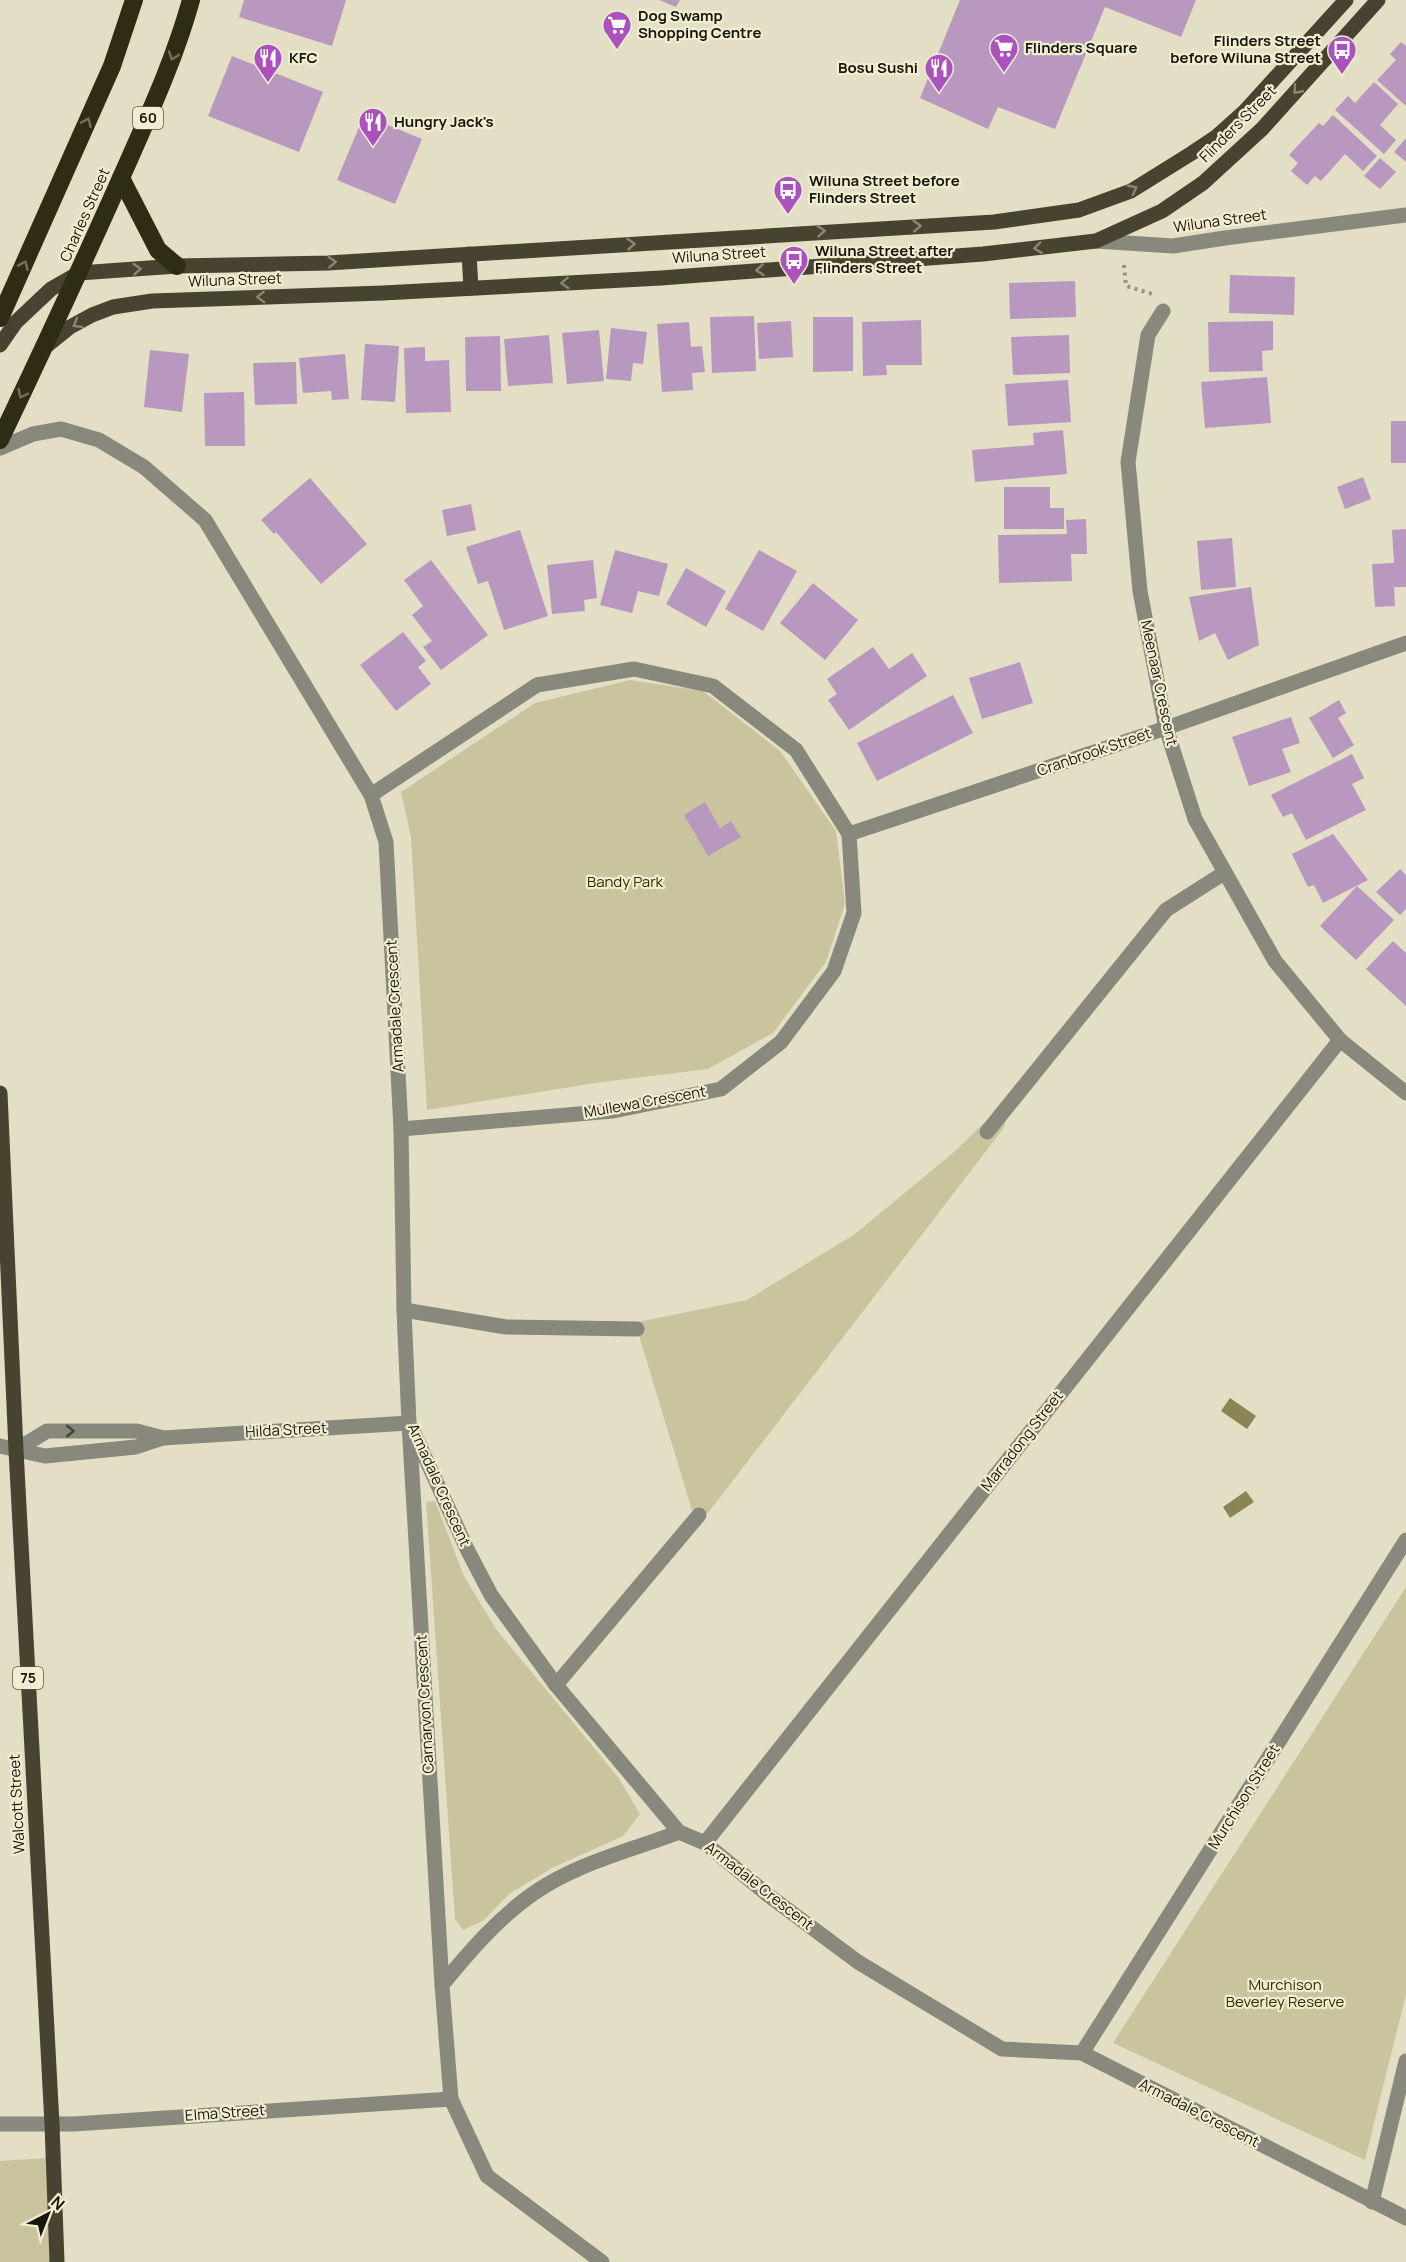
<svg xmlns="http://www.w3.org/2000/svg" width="1406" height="2262" font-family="Manrope,sans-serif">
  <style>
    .green { fill: #c9c49e }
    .water { fill: #8b8454 }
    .building { fill: #b998c0 }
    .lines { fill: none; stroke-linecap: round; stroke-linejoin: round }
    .path { stroke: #94917c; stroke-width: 4; stroke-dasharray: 3 4.5; stroke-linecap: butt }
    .minor { stroke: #89887d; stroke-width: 15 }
    .major { stroke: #464330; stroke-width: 15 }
    .highway { stroke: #2f2c15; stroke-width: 18 }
    .oneway { stroke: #737057 }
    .oneway2 { stroke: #8a8770 }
    .oneway3 { stroke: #454439 }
    .labels { text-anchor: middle; stroke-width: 4.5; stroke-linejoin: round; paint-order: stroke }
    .shield { fill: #f0edd1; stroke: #585647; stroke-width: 1.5 }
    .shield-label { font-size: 14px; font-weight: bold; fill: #17160c }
    .poi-label { font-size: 15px; font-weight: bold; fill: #17160c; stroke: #f0edd1; text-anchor: start }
    .street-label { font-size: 15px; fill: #17160c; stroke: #f0edd1 }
    .park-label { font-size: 15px; fill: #322c02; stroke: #f0edd1 }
  </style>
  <rect width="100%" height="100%" fill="#e3dfc4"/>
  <g class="green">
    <path d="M630 680 703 691 780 751 836 831 845 904 826 962 773 1033 708 1069 602 1082 427 1110 411 837 401 792 535 703Z"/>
    <path d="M1012 1102 1003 1129 708 1513 699 1515 692 1510 637 1329 638 1322 747 1300 855 1234 954 1152 996 1111Z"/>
    <path d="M435 1501 464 1576 496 1629 618 1777 640 1814 623 1836 554 1867 509 1894 484 1920 463 1930 455 1919 426 1502Z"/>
    <path d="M1406 1587V1994L1365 2160 1113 2043Z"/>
    <path d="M47 2158 52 2262H0V2161Z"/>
  </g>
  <g class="water">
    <path d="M1230 1398 1256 1416 1247 1429 1221 1411Z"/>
    <path d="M1246 1491 1254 1502 1230 1518 1223 1507Z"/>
  </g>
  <g class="building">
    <path d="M244 0H346L332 46 239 17Z"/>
    <path d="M659 0H680L676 7Z"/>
    <path d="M960 0H1196L1181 37 1105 7 1055 129 998 107 988 129 920 98Z"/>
    <path d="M1401 42 1406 46V106L1377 80 1396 60 1390 54Z"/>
    <path d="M232 56 323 92 299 152 208 116Z"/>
    <path d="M1374 82 1398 104 1380 125 1396 140 1384 154 1335 110 1348 96 1355 103Z"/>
    <path d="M364 115 422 139 395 204 337 180Z"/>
    <path d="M1333 115 1377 156 1363 171 1345 154 1321 181 1315 176 1307 185 1291 171 1298 163 1289 155 1319 123 1323 126Z"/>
    <path d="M1406 138V162L1394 152Z"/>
    <path d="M1380 158 1396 172 1380 189 1364 176Z"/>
    <path d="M1230 275 1295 277 1294 315 1229 313Z"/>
    <path d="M1075 281 1076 317 1010 319 1009 283Z"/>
    <path d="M754 316 756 371 712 373 710 317Z"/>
    <path d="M813 317H853V371L813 372Z"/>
    <path d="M921 320 922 365H886L887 375 863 376 862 322Z"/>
    <path d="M791 321 793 357 759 359 757 323Z"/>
    <path d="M1273 321V350L1262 351 1263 371 1209 372 1208 322Z"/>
    <path d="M689 322 691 347 702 346 705 372 692 373 693 390 662 392 657 324Z"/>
    <path d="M611 328 647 332 643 364 633 363 631 381 606 379Z"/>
    <path d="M599 330 604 381 567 384 562 333Z"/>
    <path d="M549 335 553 383 508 386 504 339Z"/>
    <path d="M1069 335 1070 373 1013 375 1011 337Z"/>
    <path d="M500 336 501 391H466L465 337Z"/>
    <path d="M365 344 399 346 395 402 361 400Z"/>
    <path d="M425 347V361L449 360 451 412 406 413 404 348Z"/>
    <path d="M150 350 189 354 182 412 144 407Z"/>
    <path d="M345 354 349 399 332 400 331 391 303 393 299 358Z"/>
    <path d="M296 362 297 404 255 405 253 363Z"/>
    <path d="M1267 377 1271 423 1205 428 1201 382Z"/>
    <path d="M1068 380 1071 422 1008 426 1005 384Z"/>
    <path d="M244 392 245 446H205L204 393Z"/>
    <rect x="1391" y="421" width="15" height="42"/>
    <path d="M1063 430 1067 474 975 482 972 450 1034 445 1033 433Z"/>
    <path d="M1363 477 1371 499 1345 509 1337 487Z"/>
    <path d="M310 478 367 544 321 584 276 532 274 534 261 520Z"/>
    <path d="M1004 487H1050V508H1064V529H1004Z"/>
    <path d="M471 504 476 530 447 536 442 510Z"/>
    <path d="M1086 519 1087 554H1071L1072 581 999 583 998 535 1067 534 1066 520Z"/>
    <path d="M1406 529V587H1394L1395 606 1375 607 1372 564 1394 563 1392 530Z"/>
    <path d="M520 530 548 616 504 630 488 581 478 584 466 547Z"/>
    <path d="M1232 538 1236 587 1201 590 1197 541Z"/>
    <path d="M615 550 668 564 659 596 638 591 632 613 600 605Z"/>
    <path d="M759 550 797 571 763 631 725 609Z"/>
    <path d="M431 560 488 635 441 670 423 647 432 641 412 615 423 606 404 580Z"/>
    <path d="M593 560 597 598 584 600 585 611 552 614 547 565Z"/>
    <path d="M686 568 726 591 706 627 666 604Z"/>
    <path d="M813 583 858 620 825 660 780 623Z"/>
    <path d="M1251 587 1259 645 1228 660 1215 633 1199 641 1189 597Z"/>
    <path d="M403 632 426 661 418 667 431 684 396 711 360 665Z"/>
    <path d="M873 647 889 669 912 653 927 676 849 730 828 700 837 694 827 679Z"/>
    <path d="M1020 662 1033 703 982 719 969 678Z"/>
    <path d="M953 695 973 733 877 781 857 743Z"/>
    <path d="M1339 700 1346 713 1338 718 1354 745 1333 758 1309 718Z"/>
    <path d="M1291 717 1300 743 1282 749 1291 772 1249 786 1232 737Z"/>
    <path d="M1352 754 1364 778 1352 784 1366 810 1306 840 1292 813 1283 817 1271 795Z"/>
    <path d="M705 802 720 828 731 821 741 837 708 856 684 815Z"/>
    <path d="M1333 834 1368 880 1323 903 1314 885 1308 887 1292 854Z"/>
    <path d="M1400 869 1406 875V909L1400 915 1376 892Z"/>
    <path d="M1357 886 1394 920 1356 960 1320 926Z"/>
    <path d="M1393 941 1406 953V1006L1366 969Z"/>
  </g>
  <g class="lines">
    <path class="path" d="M1124 265 1126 286 1156 295"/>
    <g class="minor">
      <path d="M1096 241 1173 246 1225 238 1406 215"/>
      <path d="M1163 311 1148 335 1128 462 1140 591 1166 728 1195 819 1275 961 1340 1040 1406 1093"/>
      <path d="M0 448 33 434 61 429 99 440 144 467 205 520 371 795 386 842 401 1129 404 1310 409 1423 442 1985"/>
      <path d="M371 795 537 685 634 669 713 686 796 750 849 834 854 913 834 971 781 1042 721 1089 613 1111 401 1129"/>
      <path d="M849 834 1166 728 1406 643"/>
      <path d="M987 1132 1166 910 1224 873"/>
      <path d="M404 1310 506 1327 637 1329"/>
      <path d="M413 1431 467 1549 491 1595 556 1685 679 1832 705 1843 768 1895 858 1962 1002 2049 1082 2053 1406 2218"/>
      <path d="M0 1446 45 1456 136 1447 163 1438 409 1423"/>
      <path d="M16 1450 47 1431H137L163 1438"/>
      <path d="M556 1685 699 1515"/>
      <path d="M705 1843 1340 1040"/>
      <path d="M1082 2053 1406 1540"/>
      <path d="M0 2124H74L451 2099"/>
      <path d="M1372 2202 1406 2061"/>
      <path d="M602 2262 487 2176 451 2099 442 1985C469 1952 498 1918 534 1893 577 1863 630 1851 679 1832"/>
    </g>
    <g class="major">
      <path d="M469 254 471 288"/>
      <path d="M0 345 16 322 51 289 79 273 177 266 328 263 994 222 1079 210 1131 191 1192 153 1216 137 1245 111 1346 0"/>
      <path d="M44 348 70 327 92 315 113 307 152 301 383 293 661 278 983 254 1096 241 1162 211 1203 183 1262 129 1378 0"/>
      <path d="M0 1093 16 1450 52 2124 57 2262"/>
    </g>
    <g class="highway">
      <path d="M121 178 158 250 177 266"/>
      <path d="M0 318 112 66 134 0"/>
      <path d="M0 440C40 356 79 272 117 187 144 125 173 65 191 0"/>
    </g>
  </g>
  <defs><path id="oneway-chevron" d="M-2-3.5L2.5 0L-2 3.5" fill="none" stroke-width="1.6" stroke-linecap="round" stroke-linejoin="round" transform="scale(1.5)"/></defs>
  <g class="oneway">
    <use href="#oneway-chevron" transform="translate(173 56) rotate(109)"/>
    <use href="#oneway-chevron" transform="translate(87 122) rotate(-66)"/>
    <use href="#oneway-chevron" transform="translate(24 265) rotate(-66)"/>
    <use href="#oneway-chevron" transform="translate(22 394) rotate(116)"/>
  </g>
  <g class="oneway2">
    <use href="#oneway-chevron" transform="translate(1297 90) rotate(132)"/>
    <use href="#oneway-chevron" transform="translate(1133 189) rotate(-28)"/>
    <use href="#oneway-chevron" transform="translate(917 226) rotate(-3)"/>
    <use href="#oneway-chevron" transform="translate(821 231) rotate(-4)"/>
    <use href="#oneway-chevron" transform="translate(631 244) rotate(-4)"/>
    <use href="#oneway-chevron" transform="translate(1038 248) rotate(173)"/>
    <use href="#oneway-chevron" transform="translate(332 262) rotate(-3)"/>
    <use href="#oneway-chevron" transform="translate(137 269) rotate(-4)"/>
    <use href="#oneway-chevron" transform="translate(760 270) rotate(176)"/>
    <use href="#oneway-chevron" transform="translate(565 283) rotate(177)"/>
    <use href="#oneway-chevron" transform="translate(261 297) rotate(178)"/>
    <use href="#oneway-chevron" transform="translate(77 324) rotate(150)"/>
  </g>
  <use class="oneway3" href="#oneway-chevron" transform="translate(70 1431)"/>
  <defs>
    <g id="supermarket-pin" transform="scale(1.5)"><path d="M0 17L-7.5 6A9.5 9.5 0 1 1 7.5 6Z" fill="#ab52be" stroke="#f0edd1"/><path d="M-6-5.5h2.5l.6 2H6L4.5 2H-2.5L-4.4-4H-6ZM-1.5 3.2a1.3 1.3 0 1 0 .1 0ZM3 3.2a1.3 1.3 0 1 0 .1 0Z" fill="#fff"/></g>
    <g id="bus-pin" transform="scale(1.5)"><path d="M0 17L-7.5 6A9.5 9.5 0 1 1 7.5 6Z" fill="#ab52be" stroke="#f0edd1"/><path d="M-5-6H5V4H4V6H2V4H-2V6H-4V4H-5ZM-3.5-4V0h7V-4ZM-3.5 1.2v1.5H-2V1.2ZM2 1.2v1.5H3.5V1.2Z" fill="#fff"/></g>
    <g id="restaurant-pin" transform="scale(1.5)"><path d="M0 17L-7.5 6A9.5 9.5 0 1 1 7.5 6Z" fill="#ab52be" stroke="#f0edd1"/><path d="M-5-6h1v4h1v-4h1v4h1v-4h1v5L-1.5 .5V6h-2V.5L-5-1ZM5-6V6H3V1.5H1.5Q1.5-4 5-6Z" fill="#fff"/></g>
  </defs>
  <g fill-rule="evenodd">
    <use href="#supermarket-pin" x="617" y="25"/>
    <use href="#supermarket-pin" x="1004" y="48"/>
    <use href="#bus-pin" x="1342" y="50"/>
    <use href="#restaurant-pin" x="268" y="58"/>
    <use href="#restaurant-pin" x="939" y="68"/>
    <use href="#restaurant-pin" x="373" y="122"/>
    <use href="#bus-pin" x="788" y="190"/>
    <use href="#bus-pin" x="794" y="260"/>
  </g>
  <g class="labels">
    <g class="shield">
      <rect x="133" y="107" width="30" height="22" rx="4.5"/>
      <rect x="13" y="1667" width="30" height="22" rx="4.5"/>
    </g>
    <g class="shield-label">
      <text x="148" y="123">60</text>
      <text x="28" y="1683">75</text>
    </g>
    <g class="poi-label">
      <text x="638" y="21">Dog Swamp<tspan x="638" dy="17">Shopping Centre</tspan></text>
      <text x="1321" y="46" text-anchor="end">Flinders Street<tspan x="1321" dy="17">before Wiluna Street</tspan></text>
      <text x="1025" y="53">Flinders Square</text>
      <text x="289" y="63">KFC</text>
      <text x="918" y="73" text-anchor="end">Bosu Sushi</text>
      <text x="394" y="127">Hungry Jack's</text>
      <text x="809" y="186">Wiluna Street before<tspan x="809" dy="17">Flinders Street</tspan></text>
      <text x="815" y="256">Wiluna Street after<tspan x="815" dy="17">Flinders Street</tspan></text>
    </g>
    <g class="street-label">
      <text transform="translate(1238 124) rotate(-45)" y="5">Flinders Street</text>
      <text transform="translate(85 215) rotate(-66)" y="5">Charles Street</text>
      <text transform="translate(1220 221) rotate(-8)" y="5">Wiluna Street</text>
      <text transform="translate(719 255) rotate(-4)" y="5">Wiluna Street</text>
      <text transform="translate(235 280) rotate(-2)" y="5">Wiluna Street</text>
      <text transform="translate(1159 683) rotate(78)" y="5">Meenaar Crescent</text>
      <text transform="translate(1094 752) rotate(-19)" y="5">Cranbrook Street</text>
      <text transform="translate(395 1006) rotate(-93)" y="5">Armadale Crescent</text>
      <text transform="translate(645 1102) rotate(-10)" y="5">Mullewa Crescent</text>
      <text transform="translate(286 1430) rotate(-3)" y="5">Hilda Street</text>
      <text transform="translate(1022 1441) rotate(-52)" y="5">Marradong Street</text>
      <text transform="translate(439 1485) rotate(66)" y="5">Armadale Crescent</text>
      <text transform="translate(425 1704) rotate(-93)" y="5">Carnarvon Crescent</text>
      <text transform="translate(1244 1797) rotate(-58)" y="5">Murchison Street</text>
      <text transform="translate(17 1804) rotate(-93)" y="5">Walcott Street</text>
      <text transform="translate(759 1886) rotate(38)" y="5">Armadale Crescent</text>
      <text transform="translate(225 2113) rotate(-4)" y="5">Elma Street</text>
      <text transform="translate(1199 2113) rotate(27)" y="5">Armadale Crescent</text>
    </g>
    <g class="park-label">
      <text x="625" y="887">Bandy Park</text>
      <text x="1285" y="1990">Murchison<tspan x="1285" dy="17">Beverley Reserve</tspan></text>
    </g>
  </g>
  <g transform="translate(48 2214) rotate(42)" stroke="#f0edd1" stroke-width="4.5" paint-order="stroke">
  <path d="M0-4.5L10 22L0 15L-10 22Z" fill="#17160c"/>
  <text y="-9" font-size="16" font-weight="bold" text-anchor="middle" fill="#17160c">N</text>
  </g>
</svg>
